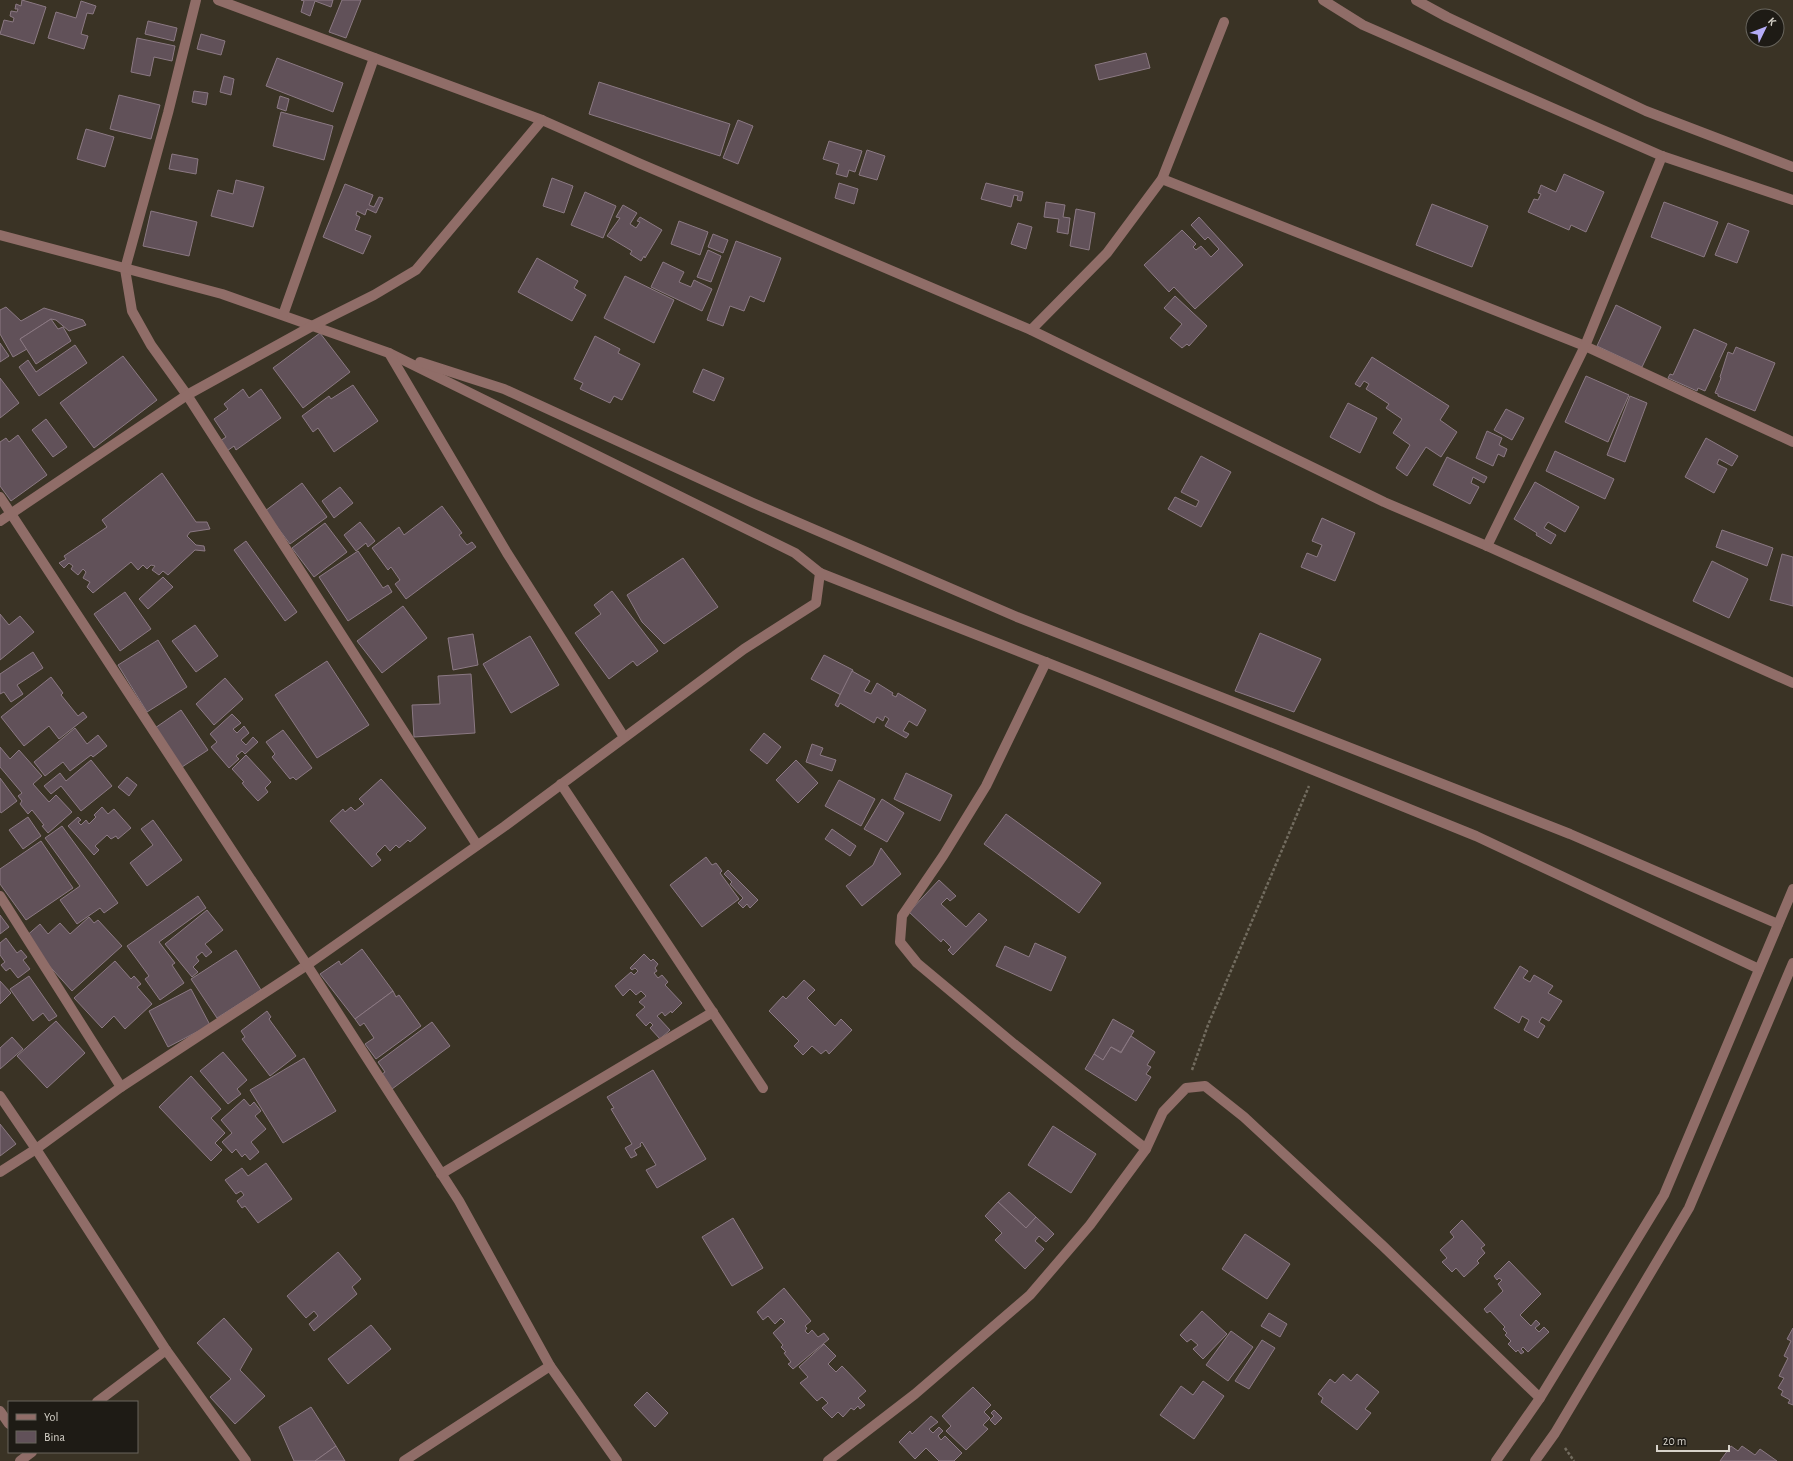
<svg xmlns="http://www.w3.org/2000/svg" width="1793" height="1461" font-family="'Alegreya Sans',sans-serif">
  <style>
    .building { fill: #615159; stroke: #8b7983 }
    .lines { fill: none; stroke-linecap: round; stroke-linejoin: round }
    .path { stroke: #726c5f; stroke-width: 2.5; stroke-dasharray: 3 2; stroke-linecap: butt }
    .minor { stroke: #906d68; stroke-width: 10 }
  </style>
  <rect width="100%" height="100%" fill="#3a3325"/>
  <g class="building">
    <path d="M22 0 46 7 34 44 0 34 4 20 13 22 14 18 10 16 11 11 17 12 18 9H15L16 4 21 6Z"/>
    <path d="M301 0H333L331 7 315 1 310 16 301 12 304 1Z"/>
    <path d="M342 0H361L346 38 329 32Z"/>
    <path d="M81 1 96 6 93 14 87 13 81 34 88 36 84 49 48 38 56 12 76 18Z"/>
    <path d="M148 21 177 28 174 41 145 34Z"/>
    <path d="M201 34 225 41 221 55 197 49Z"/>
    <path d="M137 38 175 46 172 61 154 57 150 76 131 72Z"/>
    <path d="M1146 53 1150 68 1099 80 1095 65Z"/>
    <path d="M277 58 343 83 333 112 266 86Z"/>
    <path d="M224 76 234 79 231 95 220 92Z"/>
    <path d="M599 82 730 124 720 156 589 114Z"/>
    <path d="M194 91 208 93 206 105 192 102Z"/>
    <path d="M119 95 160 105 151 139 110 129Z"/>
    <path d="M280 96 289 99 286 111 277 108Z"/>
    <path d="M281 112 333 126 324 160 273 146Z"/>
    <path d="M738 120 753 126 738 164 723 158Z"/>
    <path d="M86 129 114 137 105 167 77 159Z"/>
    <path d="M829 141 862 151 855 172 849 170 847 177 836 174 839 164 823 159Z"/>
    <path d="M867 150 885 156 877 180 859 175Z"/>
    <path d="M172 154 198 159 196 174 169 169Z"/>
    <path d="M1564 174 1604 192 1586 232 1571 225 1569 230 1528 212 1534 199 1538 200 1541 194 1538 193 1541 185 1556 192Z"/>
    <path d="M552 178 573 186 564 213 543 206Z"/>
    <path d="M236 180 264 187 253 227 211 216 218 190 233 194Z"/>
    <path d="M839 183 858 189 854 204 835 198Z"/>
    <path d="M986 183 1023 192 1021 201 1017 200 1018 196 1014 195 1011 207 981 199Z"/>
    <path d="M345 184 373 195 369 205 374 207 379 197 383 198 376 213 367 209 365 215 357 211 356 215 360 217 355 230 371 236 363 254 323 237Z"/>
    <path d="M585 192 616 206 603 238 571 225Z"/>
    <path d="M1046 202 1065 205 1063 217 1070 218 1068 234 1057 232 1059 219 1044 217Z"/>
    <path d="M1664 202 1718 222 1704 257 1651 237Z"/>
    <path d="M1432 204 1488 226 1472 267 1416 245Z"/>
    <path d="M623 205 637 213 630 224 636 228 640 222 637 221 640 217 662 230 645 258 644 256 641 261 630 254 632 251 607 236 620 218 616 217Z"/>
    <path d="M1076 209 1095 213 1089 250 1070 246Z"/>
    <path d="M151 211 197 222 189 256 143 246Z"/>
    <path d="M1199 217 1243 265 1195 309 1174 287 1169 292 1144 265 1182 230 1196 244 1193 247 1196 250 1201 246 1211 257 1219 249 1208 237 1205 240 1191 225Z"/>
    <path d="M679 221 708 232 700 255 671 244Z"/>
    <path d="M1018 223 1032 227 1026 249 1011 244Z"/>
    <path d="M1728 223 1749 231 1737 263 1715 255Z"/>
    <path d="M713 234 728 240 723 253 708 247Z"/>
    <path d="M736 241 781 258 764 302 750 296 744 311 730 306 723 326 707 320Z"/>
    <path d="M708 250 721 256 711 282 697 277Z"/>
    <path d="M537 258 578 281 574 288 586 295 572 321 518 292Z"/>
    <path d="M663 262 684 272 679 282 691 287 694 280 712 289 702 311 651 287Z"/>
    <path d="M625 276 674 300 654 343 604 318Z"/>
    <path d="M1175 296 1207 326 1189 346 1187 344 1182 348 1170 338 1182 324 1164 308Z"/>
    <path d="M1616 305 1661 327 1642 367 1597 346Z"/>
    <path d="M6 307 21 321 44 308 83 320 86 325 69 331 56 320 51 319 20 339 27 349 13 357 0 334V310Z"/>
    <path d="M51 319 58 329 63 327 71 341 36 364 20 339Z"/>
    <path d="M1694 329 1727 344 1705 391 1698 388 1697 391 1668 378 1670 374 1673 375Z"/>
    <path d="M320 333 350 372 303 408 273 368Z"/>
    <path d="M595 336 620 349 618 353 640 364 622 400 614 396 610 403 580 389 583 383 574 379Z"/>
    <path d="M0 343 9 356 0 362Z"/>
    <path d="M75 345 87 363 39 396 19 367 28 360 36 372Z"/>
    <path d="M1736 347 1775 363 1755 411 1718 396V394L1715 393 1721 378 1720 377 1728 352 1733 354Z"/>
    <path d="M123 356 157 400 94 448 60 403Z"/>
    <path d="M1372 357 1449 406 1440 420 1457 432 1441 457 1426 447 1407 476 1396 468 1410 445 1393 433 1402 419 1386 408 1389 404 1366 389 1369 384 1364 381 1360 387 1355 384Z"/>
    <path d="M703 369 724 378 714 401 693 392Z"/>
    <path d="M1586 376 1629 395 1608 442 1565 422Z"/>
    <path d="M0 378 19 403 0 418Z"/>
    <path d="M353 385 378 421 334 452 318 428 313 432 302 416 329 396 331 399Z"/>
    <path d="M243 389 249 398 261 389 281 418 236 450 234 446 227 451 220 441 226 437 214 419 228 409 224 404Z"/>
    <path d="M1630 396 1647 403 1625 462 1607 455Z"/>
    <path d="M1348 403 1377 418 1360 453 1330 437Z"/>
    <path d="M1506 409 1524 418 1512 440 1494 430Z"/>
    <path d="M46 419 67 447 53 457 32 430Z"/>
    <path d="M1487 431 1502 438 1499 445 1507 449 1504 457 1498 454 1493 466 1476 458Z"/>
    <path d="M18 435 47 475 11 501 0 486V442L6 438 9 442Z"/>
    <path d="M1706 438 1738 456 1732 466 1719 459 1717 464 1727 469 1714 493 1685 477Z"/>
    <path d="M1555 451 1614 479 1605 499 1546 471Z"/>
    <path d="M1201 456 1231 472 1201 527 1168 509 1175 497 1196 507 1199 501 1181 492Z"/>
    <path d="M1447 457 1487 477 1484 483 1473 477 1471 483 1479 487 1470 504 1433 485Z"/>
    <path d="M162 473 196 522H207L210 529 190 532 187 536 196 545 204 546 205 551 195 550 168 575 163 571 159 575 152 570 155 566 151 565 147 569 143 565 138 570 131 562 93 593 87 587 90 582 83 578 86 572 83 569 78 575 71 569 73 566 69 563 64 568 59 563 66 559 64 556 107 527 102 520Z"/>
    <path d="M1535 482 1579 507 1565 532 1548 522 1544 528 1556 535 1551 544 1536 535 1537 533 1514 519Z"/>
    <path d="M302 483 327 517 290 544 265 511Z"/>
    <path d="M340 487 353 503 334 518 322 501Z"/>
    <path d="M442 506 462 533 459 535 467 545 472 542 476 547 406 599 395 584 400 580 391 567 388 570 372 548 399 527 404 535Z"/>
    <path d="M1322 518 1355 533 1335 581 1301 567 1307 553 1317 557 1322 545 1312 541Z"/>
    <path d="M360 522 375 541 368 547 366 543 356 551 344 535Z"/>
    <path d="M325 523 347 552 314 577 292 548Z"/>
    <path d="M1722 530 1773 548 1767 566 1716 547Z"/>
    <path d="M246 541 297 612 285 621 234 550Z"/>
    <path d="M358 551 383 588 388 585 392 592 348 621 319 577Z"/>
    <path d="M1782 554 1793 557V606L1770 600Z"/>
    <path d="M683 558 718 607 664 644 642 622 627 595Z"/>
    <path d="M1712 561 1748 579 1729 618 1693 601Z"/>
    <path d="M163 577 173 587 148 609 139 599Z"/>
    <path d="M612 591 658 651 637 666 633 661 609 679 575 633 601 614 594 605Z"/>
    <path d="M125 592 151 629 120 651 94 614Z"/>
    <path d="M403 606 427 638 382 673 357 641Z"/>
    <path d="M0 614 9 625 20 616 34 632 0 660Z"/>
    <path d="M195 625 218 656 196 672 172 641Z"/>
    <path d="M1260 633 1321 659 1294 712 1235 691Z"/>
    <path d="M473 634 478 665 453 670 448 638Z"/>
    <path d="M530 636 559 685 511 713 483 664Z"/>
    <path d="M158 640 187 687 147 712 118 665Z"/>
    <path d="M33 652 43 668 17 685 23 694 11 702 4 692 0 694V674Z"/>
    <path d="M824 655 853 670 841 695 811 679Z"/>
    <path d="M327 661 369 725 317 758 275 695Z"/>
    <path d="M852 671 870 681 864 691 871 694 877 683 893 693 892 695 896 697 898 693 926 710 917 726 909 721 903 731 909 734 906 738 885 726 889 719 885 716 883 721 877 717 874 723 840 703 838 707 835 705Z"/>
    <path d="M471 674 475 733 414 737 412 705 440 704 438 676Z"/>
    <path d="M51 677 63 693 61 695 78 716 83 712 87 717 59 739 49 726 24 746 1 717Z"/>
    <path d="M225 678 243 699 214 725 196 704Z"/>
    <path d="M181 710 208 750 182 767 155 728Z"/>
    <path d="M232 714 241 723 233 729 237 733 244 726 249 733 241 740 246 745 253 737 258 742 245 754 242 751 236 756 239 759 229 768 211 747 217 742 210 734Z"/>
    <path d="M75 728 87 744 98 735 107 746 93 757 91 755 70 771 63 762 45 776 34 762Z"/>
    <path d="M283 730 312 768 296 780 293 777 290 779 272 757 275 754 266 742Z"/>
    <path d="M764 733 781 747 767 764 750 750Z"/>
    <path d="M812 744 823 748 820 755 836 760 832 771 806 762Z"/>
    <path d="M0 747 10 759 19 750 42 776 33 784 49 802 56 795 72 812 48 833 42 826 44 825 32 810 28 814 20 804 22 801 18 796 22 793 0 767Z"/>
    <path d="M246 755 271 782 265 788 268 792 258 801 246 788 242 783 244 782 232 769Z"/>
    <path d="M91 760 112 786 81 811 61 786 51 794 44 786 60 773 66 781Z"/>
    <path d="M796 760 818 783 798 803 776 780Z"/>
    <path d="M906 773 952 795 940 821 894 799Z"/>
    <path d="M127 777 137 785 129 796 118 787Z"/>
    <path d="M0 778 17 801 1 813 0 811Z"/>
    <path d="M381 779 426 828 410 842 408 840 399 848 396 845 390 851 385 845 376 854 381 860 372 867 330 821 343 809 345 812 351 807 355 811 364 804 359 799Z"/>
    <path d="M839 780 875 799 861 826 825 806Z"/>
    <path d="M882 799 904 813 887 842 864 829Z"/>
    <path d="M102 807 108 814 114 809 131 828 118 839 116 836 111 839 107 835 95 846 99 850 94 855 68 826 78 817 81 820 78 822 81 825 86 820 89 824 96 817 94 815Z"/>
    <path d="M1006 814 1101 883 1079 913 984 844Z"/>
    <path d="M28 817 41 836 23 849 9 830Z"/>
    <path d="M153 820 182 860 147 886 130 863 153 845 141 829Z"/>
    <path d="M62 826 118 903 104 913 100 908 77 924 60 900 80 886 45 838Z"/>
    <path d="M832 829 856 846 850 856 825 839Z"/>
    <path d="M41 841 73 888 26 920 0 884V869Z"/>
    <path d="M881 848 901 874 862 906 846 886 873 865Z"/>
    <path d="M706 857 712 865 716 863 722 871 720 873 739 899 702 927 670 885Z"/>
    <path d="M728 870 758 900 750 908 747 904 743 908 738 903 743 898 730 884 732 882 724 874Z"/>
    <path d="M939 880 956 896 950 901 947 898 941 904 966 927 979 913 987 920 953 955 948 950 951 947 943 939 941 942 909 912Z"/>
    <path d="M198 896 206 908 159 942 175 963 172 965 184 983 160 1000 145 979 149 976 127 946Z"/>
    <path d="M207 910 223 930 205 944 212 952 206 957 202 952 196 957 199 961 193 967 198 972 192 977 165 944Z"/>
    <path d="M0 915 9 927 0 934Z"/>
    <path d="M89 917 94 923 98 920 122 946 72 991 24 938 40 924 48 934 60 923 70 934Z"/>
    <path d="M6 938 17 953 21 950 27 957 23 960 30 969 18 978 10 968 6 971 1 965 5 962 0 955V943Z"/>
    <path d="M1035 943 1066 957 1051 991 996 966 1005 946 1029 957Z"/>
    <path d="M362 949 393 991 355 1019 320 974 339 961 341 965Z"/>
    <path d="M236 950 261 990 217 1018 191 979Z"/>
    <path d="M644 954 651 961 653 959 658 964 655 968 657 971 654 973 658 978 662 975 668 982 665 985 682 1003 672 1013 671 1011 665 1016 662 1012 657 1016 670 1030 660 1039 650 1028 653 1025 650 1022 646 1026 636 1015 645 1007 639 1002 646 996 641 991 636 995 630 989 623 996 615 986 631 972 634 975 638 971 635 968 632 970 630 968Z"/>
    <path d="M115 961 131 979 134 976 141 984 137 987 152 1004 125 1029 114 1016 102 1028 74 998Z"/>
    <path d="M1520 966 1528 971 1523 978 1530 982 1534 975 1553 986 1548 993 1562 1001 1549 1021 1542 1017 1539 1022 1545 1026 1538 1038 1524 1030 1529 1020 1522 1016 1519 1023 1494 1008Z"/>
    <path d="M29 976 57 1016 49 1021 43 1013 33 1021 10 989Z"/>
    <path d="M804 980 815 990 807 998 835 1026 841 1019 852 1030 829 1054 826 1050 821 1054 812 1046 803 1055 794 1046 799 1041 769 1011 783 996 786 999Z"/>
    <path d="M0 981 11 993 0 1004Z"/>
    <path d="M191 989 210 1025 168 1047 149 1011Z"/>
    <path d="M393 991 396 997 399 995 421 1026 376 1059 365 1044 374 1038 364 1023 360 1026 355 1019Z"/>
    <path d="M267 1011 271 1017 269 1019 296 1056 270 1076 242 1039 245 1037 241 1031Z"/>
    <path d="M1113 1019 1134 1031 1121 1052 1111 1047 1103 1060 1094 1054Z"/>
    <path d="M56 1021 85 1053 47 1088 17 1056Z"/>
    <path d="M432 1022 450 1046 392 1089 382 1074 385 1072 378 1062Z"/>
    <path d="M1131 1036 1155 1052 1147 1065 1151 1067 1146 1074 1151 1077 1136 1101 1085 1069 1094 1054 1103 1060 1111 1047 1121 1053Z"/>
    <path d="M12 1037 23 1049 0 1069V1048Z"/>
    <path d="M223 1052 247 1080 237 1089 241 1094 228 1104 200 1071Z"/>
    <path d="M304 1058 336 1111 283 1143 250 1090Z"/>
    <path d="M653 1070 706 1159 657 1188 646 1170 656 1165 642 1142 640 1144 641 1146 634 1150 637 1155 631 1158 625 1148 632 1144 611 1109 614 1108 607 1097Z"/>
    <path d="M191 1076 221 1109 211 1118 225 1133 215 1143 222 1150 211 1161 159 1107Z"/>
    <path d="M244 1099 250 1106 254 1102 261 1111 255 1116 266 1129 251 1142 259 1152 250 1160 245 1154 242 1157 236 1149 232 1153 222 1142 232 1133 221 1120Z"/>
    <path d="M0 1124 16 1144 0 1156Z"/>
    <path d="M1053 1126 1096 1154 1071 1193 1028 1165Z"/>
    <path d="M266 1163 292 1199 258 1223 245 1206 242 1208 237 1201 244 1195 241 1191 236 1194 225 1180 242 1168 248 1176Z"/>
    <path d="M1009 1192 1036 1217 1026 1228 998 1202Z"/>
    <path d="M998 1202 1026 1228 1036 1217 1054 1234 1046 1242 1039 1236 1035 1241 1044 1249 1025 1269 995 1240 1002 1233 985 1216Z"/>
    <path d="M733 1218 763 1268 732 1286 702 1237Z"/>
    <path d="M1462 1220 1485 1245 1481 1248 1485 1253 1477 1261 1479 1263 1464 1277 1456 1268 1452 1272 1442 1262 1447 1258 1440 1250 1454 1237 1450 1232Z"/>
    <path d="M1245 1234 1290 1264 1267 1299 1222 1269Z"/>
    <path d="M338 1252 361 1279 352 1287 357 1294 314 1331 309 1324 318 1316 314 1311 306 1318 287 1296Z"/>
    <path d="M1509 1261 1541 1294 1520 1315 1531 1326 1536 1320 1540 1324 1535 1328 1539 1332 1544 1327 1549 1332 1528 1352 1523 1347 1521 1349 1524 1352 1521 1354 1518 1350 1516 1352 1508 1344 1511 1341 1505 1335 1507 1333 1503 1329 1505 1327 1490 1311 1487 1313 1484 1309 1503 1291 1498 1284 1502 1280 1499 1278 1497 1280 1494 1276Z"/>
    <path d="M784 1288 811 1321 805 1326 807 1328 805 1331 808 1334 812 1330 818 1337 824 1333 829 1339 793 1369 788 1364 791 1362 784 1353 786 1352 781 1347 783 1345 773 1333 785 1322 781 1318 775 1324 768 1316 763 1320 757 1312Z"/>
    <path d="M1202 1311 1227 1334 1203 1359 1193 1349 1198 1345 1191 1339 1187 1342 1180 1335Z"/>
    <path d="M1269 1313 1287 1324 1280 1337 1261 1326Z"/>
    <path d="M224 1318 252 1349 240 1370 265 1396 235 1424 210 1397 231 1379 197 1343Z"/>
    <path d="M371 1325 391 1349 348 1384 328 1359Z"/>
    <path d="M1793 1328V1405L1788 1403 1790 1400 1781 1395 1783 1391 1778 1388 1784 1378 1779 1376 1788 1358 1784 1356 1791 1341 1787 1339Z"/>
    <path d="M1231 1331 1253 1347 1228 1381 1206 1365Z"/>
    <path d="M1262 1340 1275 1348 1249 1389 1235 1381Z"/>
    <path d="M824 1344 836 1356 828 1364 836 1372 842 1366 866 1391 858 1398 865 1405 860 1409 858 1406 854 1410 851 1408 843 1417 838 1412 832 1418 822 1408 828 1403 822 1397 817 1401 800 1383 808 1377 799 1367Z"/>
    <path d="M1343 1374 1351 1381 1357 1374 1379 1392 1365 1409 1371 1413 1357 1430 1321 1402 1323 1398 1318 1394 1330 1379 1335 1383Z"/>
    <path d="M1203 1381 1224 1396 1194 1439 1160 1415 1181 1386 1193 1395Z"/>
    <path d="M973 1387 991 1405 984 1412 990 1418 983 1425 988 1429 966 1450 946 1431 951 1426 942 1416Z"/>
    <path d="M647 1392 668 1413 655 1427 634 1405Z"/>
    <path d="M311 1407 336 1446 315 1461H294L279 1427Z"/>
    <path d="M994 1410 1002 1418 995 1425 990 1420 994 1416 991 1413Z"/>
    <path d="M931 1416 938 1422 929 1429 933 1433 939 1427 943 1431 938 1436 941 1440 945 1436 962 1453 954 1461H939L926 1448 915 1459 899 1442 910 1431 912 1434Z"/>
    <path d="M336 1446 345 1461H315Z"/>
    <path d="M1731 1446 1738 1451 1742 1446 1755 1455 1760 1449 1777 1461H1720Z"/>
  </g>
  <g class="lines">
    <g class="path">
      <path d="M1192 1070 1208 1025 1309 786"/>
      <path d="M1565 1448 1574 1461"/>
    </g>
    <g class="minor">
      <path d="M196 0 168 113 125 269 132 311 151 345 187 395 477 845"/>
      <path d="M218 0 542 120 641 164 1031 330 1384 502 1487 546 1793 683"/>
      <path d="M1323 0 1363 25 1662 156 1793 200"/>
      <path d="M1416 0 1447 17 1646 111 1793 167"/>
      <path d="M1162 179 1585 346 1793 442"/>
      <path d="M0 235 222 294 389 353 795 553 820 573 816 603 744 649 505 826 307 965 121 1087 36 1149 0 1172"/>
      <path d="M283 315 374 58"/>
      <path d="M1031 330 1107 253 1162 179 1224 22"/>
      <path d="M389 353 507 553 624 737"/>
      <path d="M420 362 504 389 753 503 1017 617 1570 834 1778 924"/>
      <path d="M0 497 307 965 459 1201 550 1366 617 1461"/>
      <path d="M0 521 187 395 314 325 374 295 416 270 542 120"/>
      <path d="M1487 546 1585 346 1662 156"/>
      <path d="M820 573 1096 682 1476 836 1759 969"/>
      <path d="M1046 662 986 786 943 856 902 916 900 942 917 963 1014 1044 1146 1149"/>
      <path d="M561 784 763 1088"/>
      <path d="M0 896 121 1087"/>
      <path d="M0 1096 36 1149 166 1350 246 1461"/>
      <path d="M441 1174 713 1012"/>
      <path d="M97 1402 166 1350"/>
      <path d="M0 1411 9 1424"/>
      <path d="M20 1461 32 1452"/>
      <path d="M404 1461 550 1366"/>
      <path d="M828 1461 915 1394 1030 1295 1090 1225 1146 1149 1163 1112 1186 1088 1205 1086 1244 1117 1383 1246 1540 1398"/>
      <path d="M1496 1461 1540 1398 1664 1195 1793 889"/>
      <path d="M1535 1461 1555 1433 1689 1208 1793 963"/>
    </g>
  </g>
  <rect x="8" y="1401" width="130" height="52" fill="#1e1b15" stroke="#68655d"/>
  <rect x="16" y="1414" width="20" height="6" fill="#906d68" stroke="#68655d"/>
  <text x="44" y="1421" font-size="12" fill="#d7d3ca">Yol</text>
  <rect x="16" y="1431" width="20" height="12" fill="#615159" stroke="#68655d"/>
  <text x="44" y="1441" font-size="12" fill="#d7d3ca">Bina</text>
  <g transform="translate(1765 28) rotate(47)"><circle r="19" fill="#1e1b15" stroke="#68655d"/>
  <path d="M0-3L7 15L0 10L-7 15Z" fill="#b5acf8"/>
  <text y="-6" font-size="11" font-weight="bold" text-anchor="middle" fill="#d7d3ca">K</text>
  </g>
  <path d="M1657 1445v6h72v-6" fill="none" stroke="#d7d3ca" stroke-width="2"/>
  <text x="1663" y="1445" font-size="12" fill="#d7d3ca" stroke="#1e1b15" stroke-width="3" paint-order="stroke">20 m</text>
</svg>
